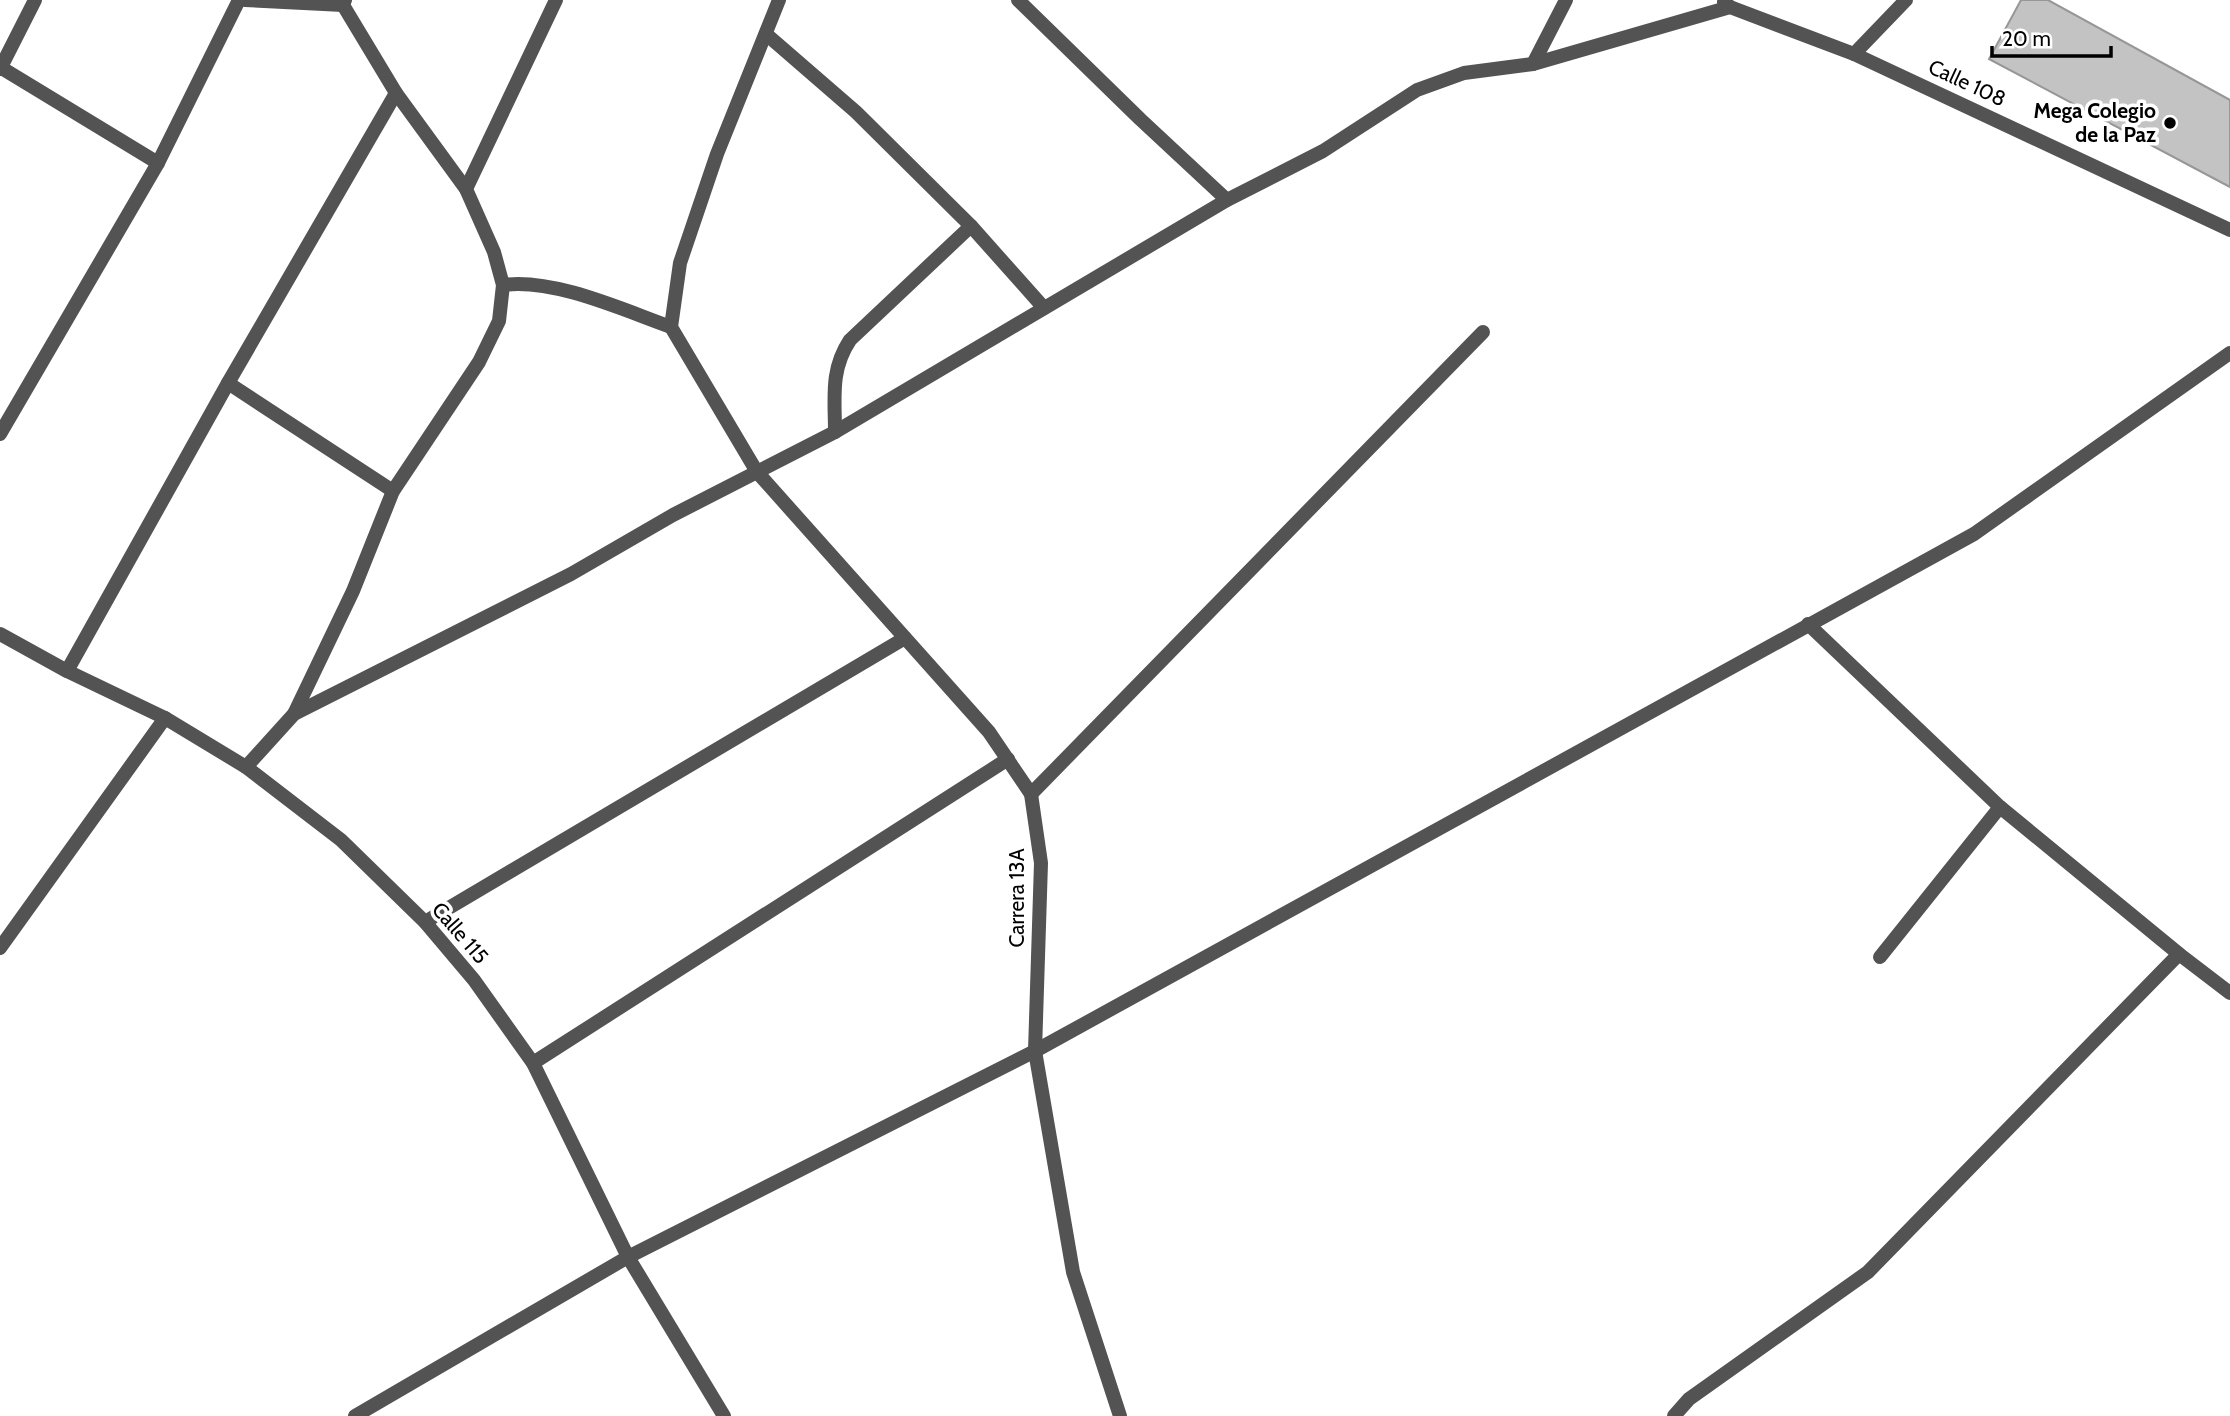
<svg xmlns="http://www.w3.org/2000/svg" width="2230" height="1416" font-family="Cabin,sans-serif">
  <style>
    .building { fill: #c3c3c3; stroke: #979797; stroke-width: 2 }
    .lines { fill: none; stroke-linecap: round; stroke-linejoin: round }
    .service { stroke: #535353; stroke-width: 14 }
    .minor { stroke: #535353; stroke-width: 14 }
    .poi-dot { fill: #000; stroke: #fff; stroke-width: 2.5 }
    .labels { text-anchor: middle; stroke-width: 7; stroke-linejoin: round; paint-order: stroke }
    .street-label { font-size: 21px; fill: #000; stroke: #fff }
    .poi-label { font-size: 21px; font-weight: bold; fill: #000; stroke: #fff; text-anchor: end }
  </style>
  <rect width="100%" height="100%" fill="#fff"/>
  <path class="building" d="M2021 0H2048L2230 100V187L1989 59Z"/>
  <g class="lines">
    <g class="service">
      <path d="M425 922 905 638"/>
      <path d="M533 1063 1008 759"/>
    </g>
    <g class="minor">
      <path d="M245 0 343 5 345 0"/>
      <path d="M779 0 717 154 680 263 671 327 757 472 989 732 1031 794 1041 863 1035 1051 1073 1272 1120 1416"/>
      <path d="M1018 0 1140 119 1227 200"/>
      <path d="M1724 2 1730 7 1854 54 2230 230"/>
      <path d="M766 34 856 112 971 226 1044 308"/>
      <path d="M1854 54 1906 0"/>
      <path d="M1533 64 1566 0"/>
      <path d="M0 67 158 163"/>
      <path d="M0 69 35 0"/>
      <path d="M466 189 556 0"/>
      <path d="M503 285C554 278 623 310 671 327"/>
      <path d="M228 383 393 491"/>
      <path d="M835 432C835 398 830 370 850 340L971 226"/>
      <path d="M0 434 158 163 239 0"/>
      <path d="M1808 624 2000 807 2179 954 2230 993"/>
      <path d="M0 634 67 671 165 718 246 767 341 840 425 922 474 980 533 1063 628 1257 724 1416"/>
      <path d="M67 671 228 383 396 93"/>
      <path d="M294 714 353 591 393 491 479 362 499 321 503 285 494 252 466 189 396 93 343 5 342 0"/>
      <path d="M246 767 294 714 571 574 673 515 835 432 1227 200 1323 151 1417 90 1464 73 1533 64 1730 7"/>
      <path d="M1031 794 1483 332"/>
      <path d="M0 948 165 718"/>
      <path d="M1880 957 2000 807"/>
      <path d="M355 1416 628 1257 1035 1051 1974 534 2230 353"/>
      <path d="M1674 1416 1689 1399 1868 1272 2179 954"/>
    </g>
  </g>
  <circle class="poi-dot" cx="2170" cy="123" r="7"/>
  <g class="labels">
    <g class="street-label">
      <text transform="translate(1967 83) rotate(25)" y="7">Calle 108</text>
      <text transform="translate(1017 898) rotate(-90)" y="7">Carrera 13A</text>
      <text transform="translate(460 933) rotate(49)" y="7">Calle 115</text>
    </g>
    <g class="poi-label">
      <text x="2156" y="118">Mega Colegio<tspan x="2156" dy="24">de la Paz</tspan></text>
    </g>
  </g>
  <path d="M1992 46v10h119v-10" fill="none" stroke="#000000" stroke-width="3.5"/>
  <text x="2002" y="46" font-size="21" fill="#000000" stroke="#ffffff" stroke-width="5" paint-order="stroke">20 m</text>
</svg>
